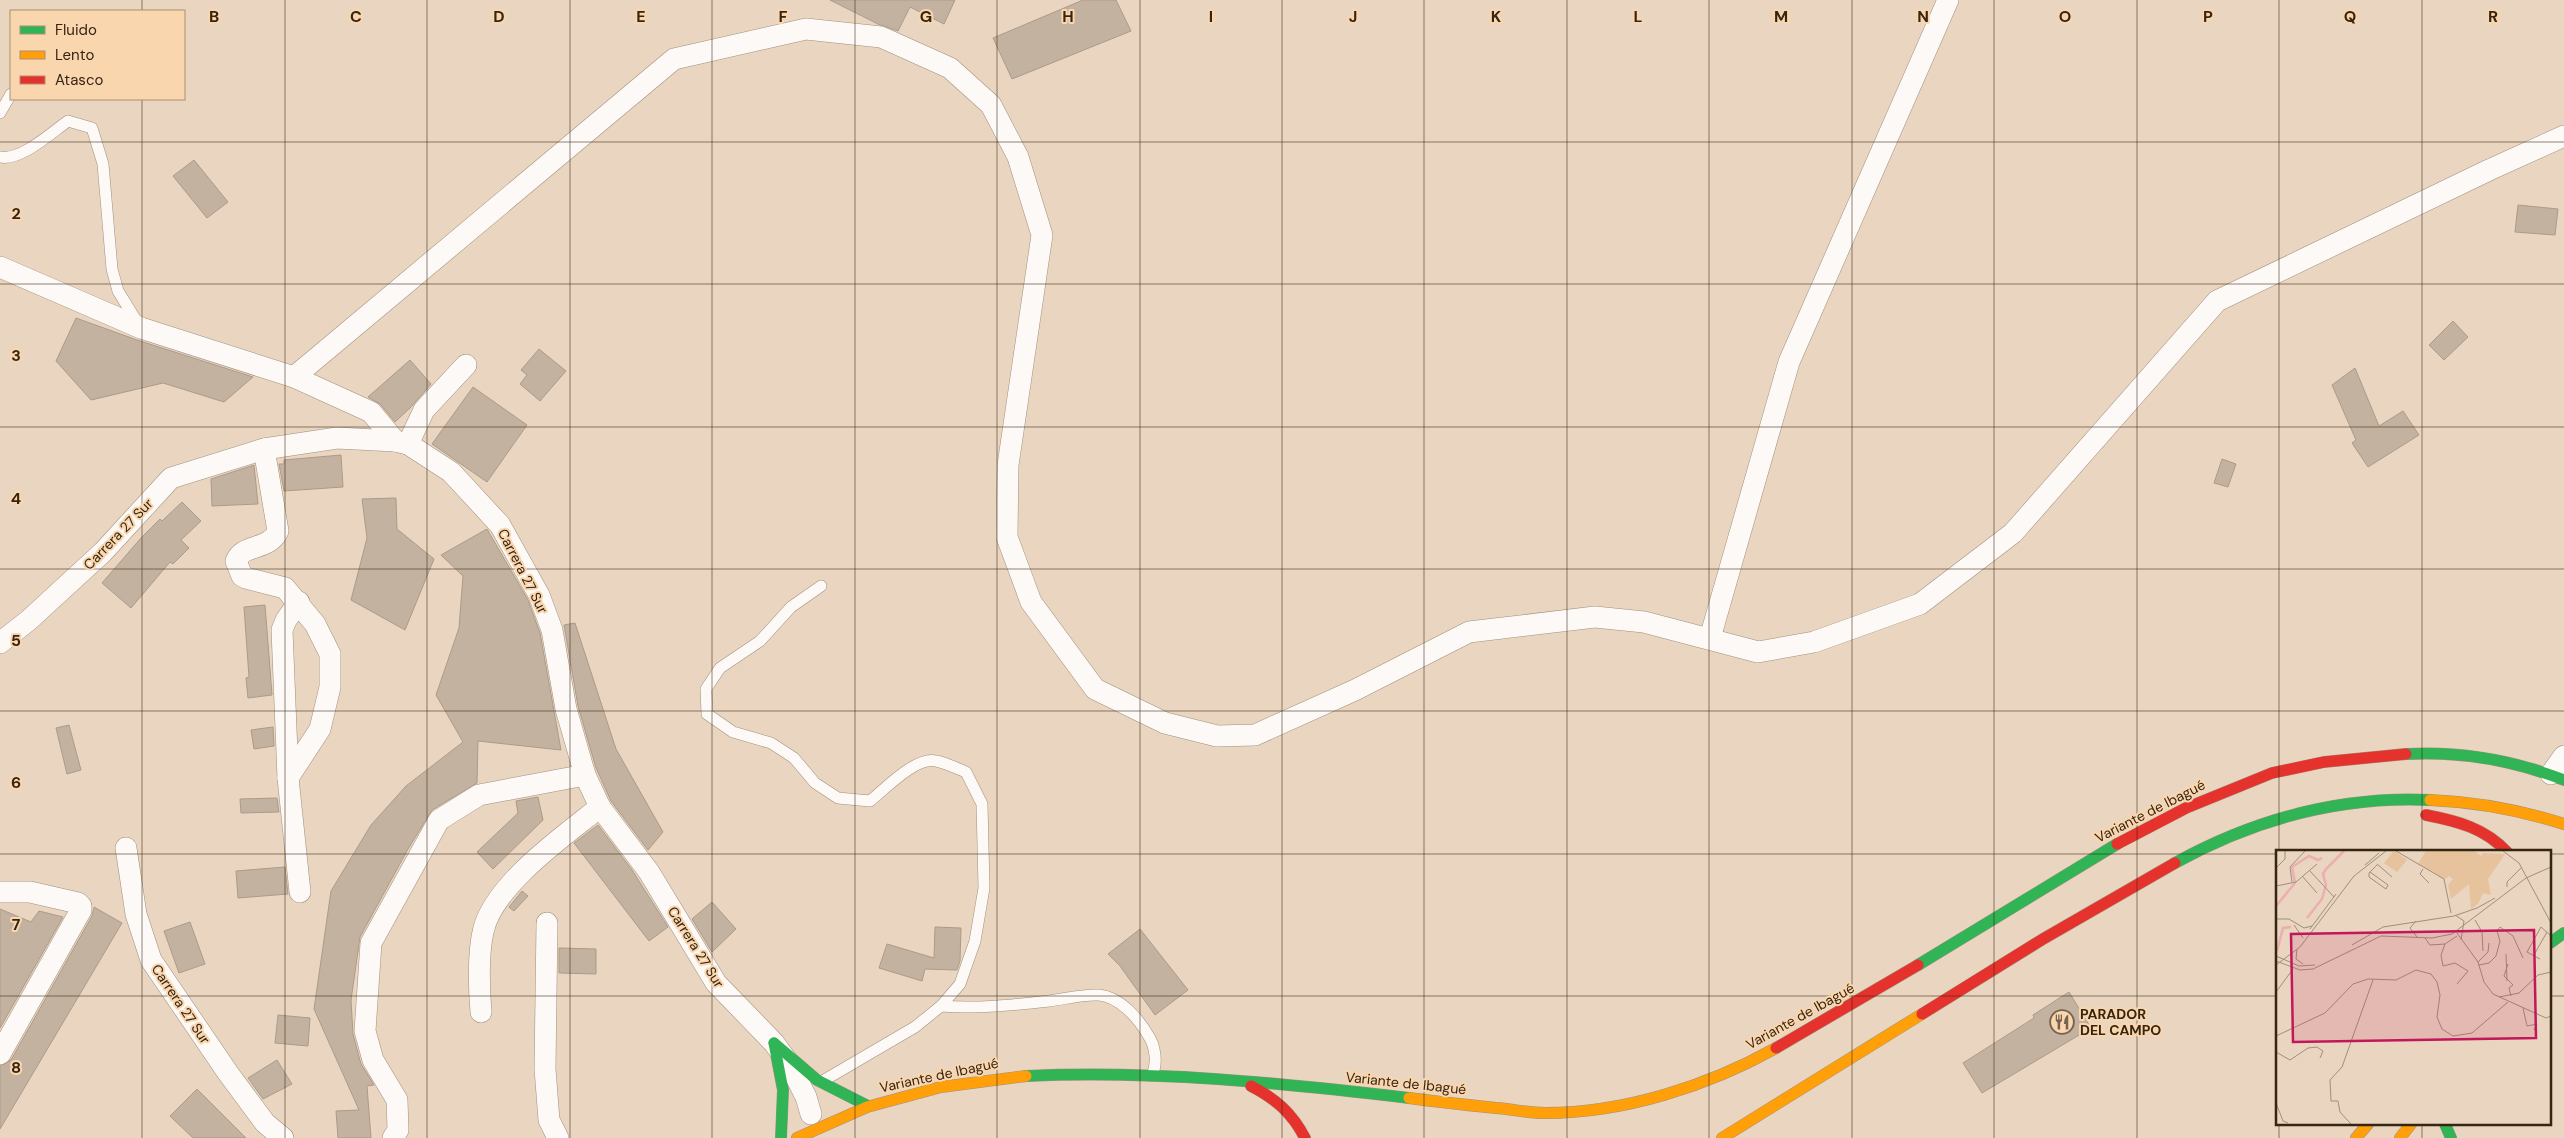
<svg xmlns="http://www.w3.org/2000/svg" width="2564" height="1138" font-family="'DM Sans',sans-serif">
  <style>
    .building { fill: #c4b2a0; stroke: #ac9b89 }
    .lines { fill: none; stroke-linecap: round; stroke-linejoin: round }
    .lane-casing { stroke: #a1907d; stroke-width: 12 }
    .street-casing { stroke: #a1907d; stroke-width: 22 }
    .fast-casing { stroke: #a1907d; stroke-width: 12 }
    .slow-casing { stroke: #a1907d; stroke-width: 12 }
    .jam-casing { stroke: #a1907d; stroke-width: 12 }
    .lane { stroke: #fcf9f6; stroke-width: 11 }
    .street { stroke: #fcf9f6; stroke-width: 21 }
    .fast { stroke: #30b455; stroke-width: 11 }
    .slow { stroke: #ff9f0a; stroke-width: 11 }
    .jam { stroke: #e5322d; stroke-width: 11 }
    .grid { fill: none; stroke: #362511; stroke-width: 1; stroke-opacity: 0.55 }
    .labels { text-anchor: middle; stroke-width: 4; stroke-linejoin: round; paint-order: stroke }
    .street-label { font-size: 14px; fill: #362511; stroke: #fad6af }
    .poi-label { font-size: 14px; font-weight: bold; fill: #362511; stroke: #fad6af; text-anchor: start }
    .inset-river { fill: none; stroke: #edaeb2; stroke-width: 2.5 }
    .inset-road { fill: none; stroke: #a18f7a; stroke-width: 1 }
    .view { fill: #c2185b; fill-opacity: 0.15; stroke: #c2185b; stroke-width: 2.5 }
    .inset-edge { fill: none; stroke: #362511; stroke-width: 2.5 }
    .grid-label { font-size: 16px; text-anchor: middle; font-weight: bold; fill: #362511; stroke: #fad6af; stroke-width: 4; stroke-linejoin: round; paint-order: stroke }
  </style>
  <rect width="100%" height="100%" fill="#e9d5c0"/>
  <g class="building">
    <path d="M830 0H955L944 24 910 7 898 31 878 24Z"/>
    <path d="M1083 0H1116L1131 31 1012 79 993 38Z"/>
    <path d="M194 160 228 202 207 218 173 176Z"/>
    <path d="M2518 205 2558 209 2555 235 2515 232Z"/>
    <path d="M76 318 137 340 253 377 224 402 163 383 91 400 56 361Z"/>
    <path d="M2453 321 2468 337 2444 360 2429 345Z"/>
    <path d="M539 349 566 371 540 401 520 384 527 375 521 370Z"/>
    <path d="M410 360 431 384 411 407 395 422 380 404 368 397Z"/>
    <path d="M2355 368 2379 426 2403 411 2419 435 2368 467 2352 443 2356 440 2332 385Z"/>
    <path d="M473 387 527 425 487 482 432 444Z"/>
    <path d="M341 455 343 487 284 491 279 464H284V460Z"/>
    <path d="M2222 459 2236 464 2228 487 2214 483Z"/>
    <path d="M254 465 258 504 212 506 211 479Z"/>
    <path d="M396 498 397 529 434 559 405 630 351 600 367 538 362 499Z"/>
    <path d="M182 502 201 521 181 540 189 548 173 564 170 562 131 608 102 583 141 538 160 519 162 521Z"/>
    <path d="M487 529 528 600 540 633 561 750 478 741 477 783 432 810 408 849 360 937 351 1000 353 1034 361 1064 374 1085 367 1086 371 1138H338L336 1111 359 1110 314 1009 331 891 371 825 406 786 463 742 436 695 459 628 463 576 441 555Z"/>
    <path d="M265 605 272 695 248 698 246 678 249 677 244 607Z"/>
    <path d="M575 623 616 749 663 832 648 850 611 801 596 768 578 706 564 625Z"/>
    <path d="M69 725 81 770 67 774 56 728Z"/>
    <path d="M273 727 274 746 254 749 251 730Z"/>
    <path d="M538 797 543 820 493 869 477 852 518 813 516 801Z"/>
    <path d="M277 798 279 812 241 813 240 799Z"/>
    <path d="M598 825 632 870 668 927 649 941 574 843Z"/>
    <path d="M285 867 288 894 238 898 236 871Z"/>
    <path d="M522 891 528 896 514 911 509 907Z"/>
    <path d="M712 902 736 929 712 952 692 919Z"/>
    <path d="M94 907 122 923 0 1129V1066L11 1060 92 916Z"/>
    <path d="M0 909 31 922 39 911 63 917 0 1028Z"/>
    <path d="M190 922 205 964 179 973 164 931Z"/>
    <path d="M935 927 961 928 960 961 957 970 925 969 922 981 879 968 887 944 934 958Z"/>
    <path d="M1140 929 1188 990 1155 1015 1120 966 1108 954Z"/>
    <path d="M559 948 596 949V974L559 973Z"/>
    <path d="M2069 992 2091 1028 1982 1093 1963 1063 2034 1018 2033 1015Z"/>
    <path d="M278 1015 310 1018 308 1046 275 1043Z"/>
    <path d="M277 1060 292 1084 263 1099 248 1078Z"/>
    <path d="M197 1089 246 1138H193L170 1116Z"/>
  </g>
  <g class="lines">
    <g class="lane-casing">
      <g id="lane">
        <path d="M0 113 11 94"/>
        <path d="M0 157C21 161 51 133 68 121L92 128 103 164 112 269 118 291 139 325"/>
        <path d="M821 586 791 607 760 641 720 668 706 689 707 714 733 732 771 743 794 758 815 783 838 798 870 801C885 789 916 756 936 761 946 763 956 768 966 772L982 804 984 888 975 941 960 984 941 1006 915 1027 821 1082"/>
        <path d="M941 1006C977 1009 1013 1005 1049 1001 1065 999 1083 994 1099 995 1120 997 1138 1018 1148 1035 1155 1045 1158 1063 1152 1075"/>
      </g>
    </g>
    <g class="street-casing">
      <g id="street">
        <path d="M0 267 141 328 294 377 371 412 395 441"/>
        <path d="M294 377 674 59 806 29 881 37 950 68 991 105 1018 157 1042 235 1008 465 1007 537 1031 602 1095 689 1165 723 1217 736 1255 735 1355 690 1469 632 1595 617 1644 622 1758 652 1814 642 1920 604 2013 533 2217 301 2489 170 2564 136"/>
        <path d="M408 444 424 410 466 365"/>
        <path d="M264 449 278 531C269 551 243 543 236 561L242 576 246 578 285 588 315 624 330 654V687L320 729 288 778"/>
        <path d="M299 602 286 620 282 630 288 778 300 892"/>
        <path d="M1710 638 1789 362 1948 0"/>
        <path d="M0 643 29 620 103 552 171 478 264 449 337 438 395 441 408 444 451 472 500 525 539 595 552 630 566 709 585 775 600 807 649 872 716 983 774 1043 790 1065 806 1097 811 1114"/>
        <path d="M2551 774 2564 756"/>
        <path d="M126 848 136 914 151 960 228 1073 265 1123 283 1138"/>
        <path d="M0 892H30L78 903 81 906V910L0 1054"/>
        <path d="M547 923 545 1069 549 1120 558 1138"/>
        <path d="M481 1012C479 990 478 954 483 932 492 886 565 835 600 807"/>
        <path d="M393 1138 398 1130 397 1100 373 1060 365 1031 371 943 439 820 479 795 585 775"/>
      </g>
    </g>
    <g class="fast-casing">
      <g id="fast">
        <path d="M2406 754C2461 751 2513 760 2564 780"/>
        <path d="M2175 863C2253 820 2340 796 2430 800"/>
        <path d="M2550 943 2564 933"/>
        <path d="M1918 965 2117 844"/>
        <path d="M774 1043 817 1080 868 1106"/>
        <path d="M774 1043 783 1090 781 1138"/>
        <path d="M1026 1076C1154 1070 1281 1083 1409 1098"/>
        <path d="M2445 1124 2451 1138"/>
      </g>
    </g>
    <g class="slow-casing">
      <g id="slow">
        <path d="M2430 800C2477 802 2520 810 2564 824"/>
        <path d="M1409 1098C1438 1102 1467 1105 1496 1108 1512 1109 1528 1113 1545 1113 1624 1113 1708 1086 1776 1048"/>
        <path d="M797 1138 867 1107 941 1087 1026 1076"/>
        <path d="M1722 1138 1922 1014"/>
        <path d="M2356 1138 2368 1124"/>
        <path d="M2400 1138 2411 1124"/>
      </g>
    </g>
    <g class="jam-casing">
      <g id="jam">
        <path d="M2426 815C2457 821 2485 828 2507 852"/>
        <path d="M2117 844 2186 808 2272 773 2324 762 2406 754"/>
        <path d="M1922 1014 2043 939 2175 863"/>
        <path d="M1776 1048 1918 965"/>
        <path d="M1251 1086C1276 1099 1292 1113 1305 1138"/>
      </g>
    </g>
    <use href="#lane" class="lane"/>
    <use href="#street" class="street"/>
    <use href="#fast" class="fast"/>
    <use href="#slow" class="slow"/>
    <use href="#jam" class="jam"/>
  </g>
  <path class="grid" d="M142 0V11M285 0V1138M427 0V1138M570 0V1138M712 0V1138M855 0V1138M997 0V1138M1140 0V1138M1282 0V1138M1424 0V1138M1567 0V1138M1709 0V1138M1852 0V1138M1994 0V1138M2137 0V1138M2279 0V852M2422 0V852M142 99V1138M0 142H2564M0 284H2564M0 427H2564M0 569H2564M0 711H2564M0 854H2278M2550 854H2564M0 996H2278M2550 996H2564M2279 1124V1138M2422 1124V1138"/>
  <defs>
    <g id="restaurant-ring" transform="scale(1.25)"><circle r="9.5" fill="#fad6af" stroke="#75634e" stroke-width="1.5"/><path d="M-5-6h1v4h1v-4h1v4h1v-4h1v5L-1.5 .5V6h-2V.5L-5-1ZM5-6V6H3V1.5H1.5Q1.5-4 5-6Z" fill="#75634e"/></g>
  </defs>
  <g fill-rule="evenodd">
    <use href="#restaurant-ring" x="2062" y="1022"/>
  </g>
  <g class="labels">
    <g class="street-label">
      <text transform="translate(118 534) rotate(-46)" y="5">Carrera 27 Sur</text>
      <text transform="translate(523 571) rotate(63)" y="5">Carrera 27 Sur</text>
      <text transform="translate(2150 811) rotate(-27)" y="5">Variante de Ibagué</text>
      <text transform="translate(696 947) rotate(58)" y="5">Carrera 27 Sur</text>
      <text transform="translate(181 1004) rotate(56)" y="5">Carrera 27 Sur</text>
      <text transform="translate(1800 1016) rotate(-29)" y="5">Variante de Ibagué</text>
      <text transform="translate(939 1075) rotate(-12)" y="5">Variante de Ibagué</text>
      <text transform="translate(1406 1083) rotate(6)" y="5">Variante de Ibagué</text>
    </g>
    <g class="poi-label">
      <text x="2080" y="1019">PARADOR<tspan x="2080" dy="16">DEL CAMPO</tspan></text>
    </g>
  </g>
  <g transform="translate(2276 850)">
    <rect width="275" height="275" fill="#e9d5c0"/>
    <path d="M118 1 131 10 121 22 108 13ZM150 1H198L205 6 207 3 229 4 212 29 215 45 207 43 202 54 195 59 193 34 175 49 172 35 177 29 173 26 169 29 142 14Z" fill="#e7c39d"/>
    <path class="inset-river" d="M0 56 19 33 16 17 33 6 42 10 46 8M31 68 46 49 50 35 47 24 50 19 68 1M1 101 7 78 15 77"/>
    <path class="inset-road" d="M120 1 168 29 175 63M227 1 243 13 275 73M101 14 116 27M89 15 103 3M0 18 9 9V1M147 19 144 24 153 33M34 21 58 47M94 22 112 35 110 39 93 27V23L101 15M27 27 41 43M16 32 14 17 29 1M0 36 20 32 41 14M231 37V32L245 18M179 65 188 71 185 90M0 69H13L28 78 36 76M199 70 206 82 207 101M140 71 134 78 141 87M18 75 27 88M34 79 60 44M181 83 202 112 208 132 217 144 270 168 275 166M181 86 169 94 165 105 167 116 179 113 192 121 181 134M149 88 154 95 169 94M76 95 107 77 178 66 201 58 219 48M21 99 20 109 27 114M259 103 271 82M230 104 231 131M0 106 23 116 39 115M264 109 251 102 265 77 275 86M0 111 24 120 37 119 105 86 156 88 176 84 250 28 275 17M202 112 212 102 213 93M232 114 228 126 237 135 233 138 235 146M0 115 24 97 78 26 110 1M203 115 213 113 220 106 224 91 221 81 224 77 237 86 247 108M0 142 17 119M223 147 243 143 262 125 275 122M247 158 251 176 261 174 258 180M0 186 49 163 77 134 92 129 120 130 140 120 155 124 161 132 164 145 161 167 166 179 177 186 196 183 232 152M0 202 14 210 32 198 41 197 47 201 44 208M0 253 7 271 12 273M75 274 64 262 62 251H55L54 230 66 217 97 130"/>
    <path class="view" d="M258 80 260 188 17 192 15 84Z"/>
    <rect width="275" height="275" class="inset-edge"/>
  </g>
  <g class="grid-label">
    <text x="214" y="22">B</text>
    <text x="356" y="22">C</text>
    <text x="499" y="22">D</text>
    <text x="641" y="22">E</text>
    <text x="783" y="22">F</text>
    <text x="926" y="22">G</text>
    <text x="1068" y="22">H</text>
    <text x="1211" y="22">I</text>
    <text x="1353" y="22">J</text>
    <text x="1496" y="22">K</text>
    <text x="1638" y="22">L</text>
    <text x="1781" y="22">M</text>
    <text x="1923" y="22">N</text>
    <text x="2065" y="22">O</text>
    <text x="2208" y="22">P</text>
    <text x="2350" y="22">Q</text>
    <text x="2493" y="22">R</text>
    <text x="16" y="219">2</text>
    <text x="16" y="361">3</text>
    <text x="16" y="504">4</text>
    <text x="16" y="646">5</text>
    <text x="16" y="788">6</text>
    <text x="16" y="930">7</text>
    <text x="16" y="1073">8</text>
  </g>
  <rect x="10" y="10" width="175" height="90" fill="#fad6af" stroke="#ac8f70"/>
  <rect x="20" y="26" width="25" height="8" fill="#30b455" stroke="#ac8f70"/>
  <text x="55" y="35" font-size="15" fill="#362511">Fluido</text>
  <rect x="20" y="51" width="25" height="8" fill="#ff9f0a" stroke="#ac8f70"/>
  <text x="55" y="60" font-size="15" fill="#362511">Lento</text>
  <rect x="20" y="76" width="25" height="8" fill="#e5322d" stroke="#ac8f70"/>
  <text x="55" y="85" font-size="15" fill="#362511">Atasco</text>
</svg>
